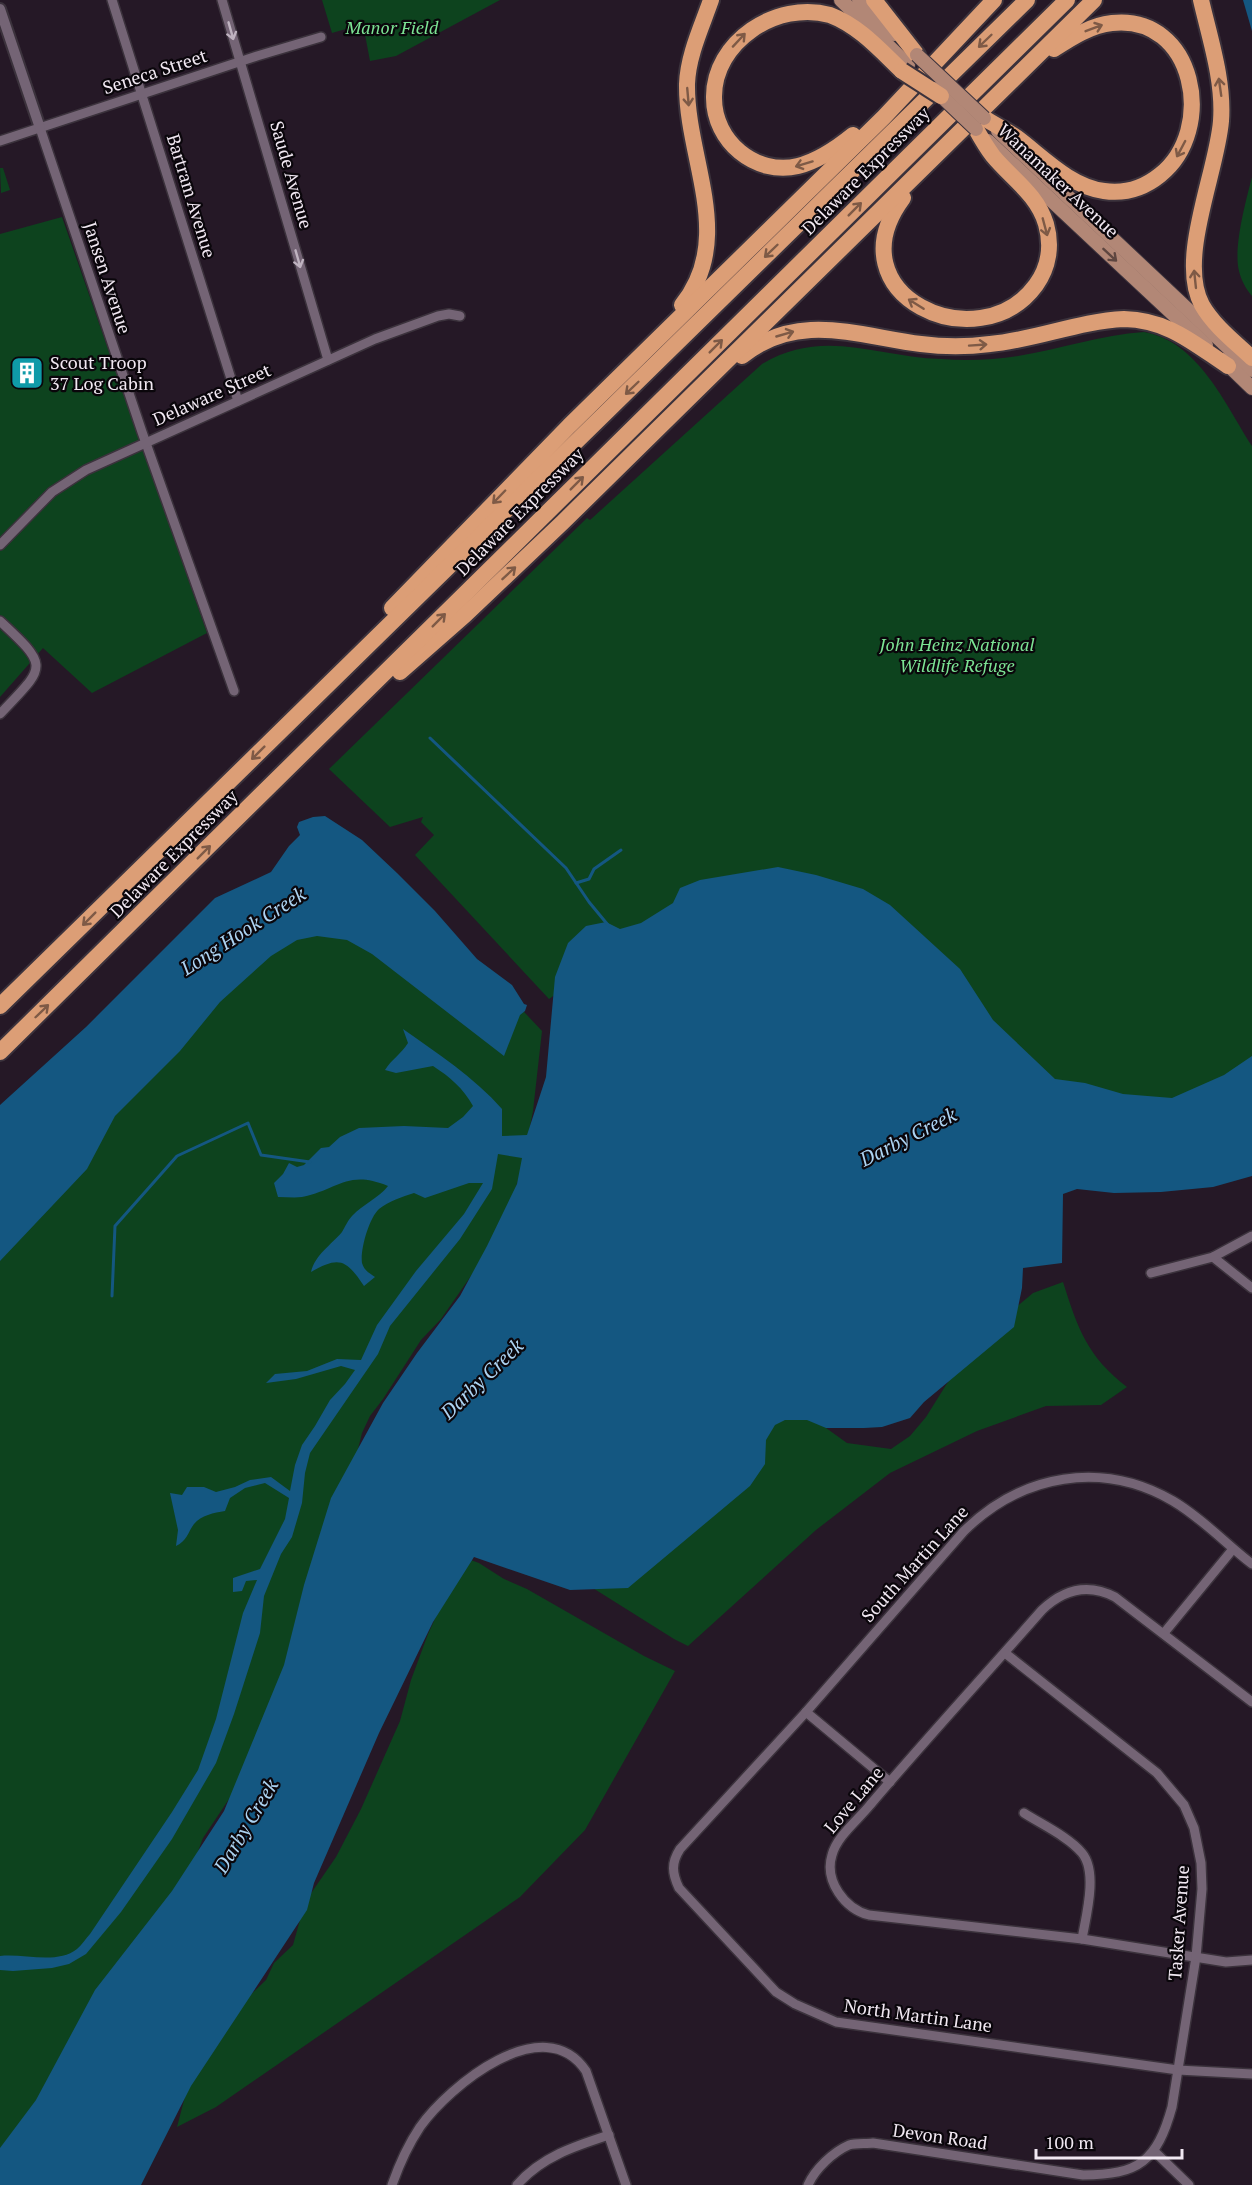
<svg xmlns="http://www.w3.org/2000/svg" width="1252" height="2185" font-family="'PT Serif',serif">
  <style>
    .green { fill: #0d431e }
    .water { fill: #145781 }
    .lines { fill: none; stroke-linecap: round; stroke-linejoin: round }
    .stream { stroke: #145781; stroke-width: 3 }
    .minor-casing { stroke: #3b323c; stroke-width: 12 }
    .tertiary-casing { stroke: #3b323c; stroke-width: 14 }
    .primary-casing { stroke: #3b323c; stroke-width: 16 }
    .motorway-casing { stroke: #3b323c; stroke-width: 20 }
    .minor { stroke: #746475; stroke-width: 9 }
    .tertiary { stroke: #746475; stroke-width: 10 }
    .primary { stroke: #b28776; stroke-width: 14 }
    .motorway { stroke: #dc9e76; stroke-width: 16 }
    .primary-bridge-casing { stroke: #3b323c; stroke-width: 16; stroke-linecap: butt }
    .motorway-bridge-casing { stroke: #3b323c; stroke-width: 20; stroke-linecap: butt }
    .primary-bridge { stroke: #b28776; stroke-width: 14 }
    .motorway-bridge { stroke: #dc9e76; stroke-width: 16 }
    .oneway { stroke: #7e5a46 }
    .oneway2 { stroke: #bfb3c0 }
    .oneway3 { stroke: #5e4640 }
    .labels { text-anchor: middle; stroke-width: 4.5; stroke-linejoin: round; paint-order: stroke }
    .park-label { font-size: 18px; font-style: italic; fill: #7ce494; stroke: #0a060b }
    .street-label { font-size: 18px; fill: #f1e8f2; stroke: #0a060b }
    .poi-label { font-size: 18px; fill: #f1e8f2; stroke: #0a060b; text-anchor: start }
    .water-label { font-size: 20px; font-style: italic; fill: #acd3f2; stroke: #0a060b }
  </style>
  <rect width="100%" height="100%" fill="#251826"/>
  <g class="green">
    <path d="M322 0H500L396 56 370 61 363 24 332 33Z"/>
    <path d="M3 168 10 190 1 193 0 168Z"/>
    <path d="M1252 177V296C1246 289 1241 280 1239 271 1233 248 1246 200 1252 177Z"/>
    <path d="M62 217 207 633 92 693 43 648 0 697V234Z"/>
    <path d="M1144 332C1198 341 1225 404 1252 446V1065L1158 1110 556 994 549 999 415 855 434 835 421 822 423 817 390 827 329 769 587 518 590 520 762 364C823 327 877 357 941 359 966 361 993 360 1018 356 1061 349 1101 335 1144 332Z"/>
    <path d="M417 898 542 1031 533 1111 521 1171 515 1190 489 1250 441 1319 421 1340 383 1399 370 1416 362 1433 356 1457 360 1485 233 1793 203 1838 191 1870 0 2183V1186L272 942Z"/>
    <path d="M1063 1282C1078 1329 1087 1356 1127 1387L1101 1405 1046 1406 977 1431 890 1473 816 1530 688 1646 674 1639 478 1516 787 1400 847 1443 891 1449 910 1436 926 1417 946 1385 983 1335 1033 1293Z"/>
    <path d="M463 1557 479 1563 504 1579 527 1589 644 1656 675 1671 585 1830 520 1897 216 2107 177 2127 187 2089 243 2002 266 1980 274 1963 293 1945 305 1902 336 1857 361 1809 400 1721 411 1680 428 1634Z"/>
  </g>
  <g class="water">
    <path d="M1243 0H1252V31Z"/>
    <path d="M325 816 362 840 397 873 435 911 477 959 512 985 524 1004 527 1005 525 1011 520 1015 504 1056 372 954 347 940 317 936 297 940 271 956 220 1002 180 1051 115 1116 87 1169 0 1261V1105L86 1027 215 898 271 872 289 846 300 835 297 827 299 822 313 817Z"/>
    <path d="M778 867 816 875 863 889 890 905 960 969 993 1020 1055 1079 1085 1083 1123 1094 1172 1098 1224 1075 1252 1056V1176L1213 1187 1161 1192 1114 1193 1077 1189 1063 1194 1062 1263 1023 1268 1022 1288 1014 1327 924 1402 910 1418 882 1427 864 1428H826L807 1420H785L775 1425 766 1440 765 1464 750 1486 628 1588 570 1590 474 1557 433 1622 379 1733 314 1883 307 1910 191 2086 141 2185H0V2148L36 2100 95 1990 172 1891 224 1811 284 1665 304 1585 331 1498 383 1403 417 1353 460 1296 487 1246 517 1184 522 1158 498 1154 492 1189 460 1239 390 1326 378 1354 310 1453 305 1473 302 1503 292 1537 281 1554 264 1596 260 1633 234 1714 216 1763 172 1839 121 1912 86 1954 69 1964 52 1968 13 1971 0 1970V1956C23 1953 57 1965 77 1949 82 1945 86 1938 90 1934L172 1812 198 1770 216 1719 243 1613 257 1580 246 1581 242 1591 233 1592V1578L260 1569 285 1519 289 1498 265 1483 245 1488 230 1498 225 1511C214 1513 201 1515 194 1524 188 1532 187 1541 176 1546L178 1530 170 1493 182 1495 187 1487H204L216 1492 235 1487 250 1480 271 1477 290 1491 295 1465 302 1445 315 1426 330 1400 345 1384 355 1370 341 1366 296 1379 266 1383 275 1374 307 1371 337 1359 361 1360 377 1325 416 1271 464 1214 483 1183H469L425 1198 414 1193C402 1197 389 1201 379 1209 369 1218 360 1250 362 1263 364 1270 369 1273 375 1277L364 1286C346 1259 339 1256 311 1272 315 1255 331 1245 342 1232 345 1227 348 1220 352 1216 363 1204 379 1198 388 1186 347 1169 338 1190 302 1197 295 1198 286 1197 278 1197L274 1183 283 1174 289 1163 297 1167 304 1165 321 1148 329 1147 340 1137 359 1128 404 1126 448 1128 463 1117 473 1106C463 1088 450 1077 433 1066L396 1073 385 1070C391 1060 401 1054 408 1043L403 1029C437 1053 474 1077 502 1109V1136L527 1135 546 1077 555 977 568 943 586 926 606 922 620 929 641 923 673 903 680 888 700 880Z"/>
  </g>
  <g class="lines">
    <g class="stream">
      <path d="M430 738 566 868 589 902 608 925"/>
      <path d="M576 883 589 879 594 869 621 850"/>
      <path d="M112 1296 115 1226 177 1156 248 1123 261 1155 310 1162"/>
    </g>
    <g class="minor-casing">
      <g id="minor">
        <path d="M112 0 238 401"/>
        <path d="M222 0 328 360"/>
        <path d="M40 128 142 432 234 691"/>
        <path d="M0 141 257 56 321 37"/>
        <path d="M0 545 52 492 86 470 375 339 438 316 449 314 460 316"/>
        <path d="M0 621C51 668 45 666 0 714"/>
        <path d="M1213 1257 1252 1288"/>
        <path d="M1151 1273 1213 1257 1252 1236"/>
        <path d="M1252 1564C1226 1544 1202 1518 1173 1501 1102 1460 1022 1474 964 1531L806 1712 680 1849C671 1863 672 1873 679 1888L776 1992 795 2004 836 2022 1178 2070 1252 2074"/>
        <path d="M1164 1633 1233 1549"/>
        <path d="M1252 1702 1115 1597C1088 1583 1064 1589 1042 1610 985 1675 926 1739 870 1805 858 1820 837 1836 832 1855 824 1881 845 1909 869 1915L1082 1939 1226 1962 1252 1960"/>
        <path d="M806 1712 890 1782"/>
        <path d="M1024 1813C1041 1824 1069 1837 1082 1853 1098 1872 1086 1916 1082 1939"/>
        <path d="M1154 2151 1189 2185"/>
        <path d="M392 2185C399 2165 408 2145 420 2127 449 2086 544 2008 586 2071L626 2185"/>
        <path d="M517 2185C541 2157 575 2146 609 2135"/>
        <path d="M808 2185C815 2169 833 2152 849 2145 856 2143 866 2144 873 2143L1083 2175C1139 2175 1157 2161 1172 2107L1196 1957 1202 1889 1201 1863 1194 1828 1184 1805 1157 1773 1005 1653"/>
      </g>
    </g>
    <g class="tertiary-casing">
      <path id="tertiary" d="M0 9 40 128"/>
    </g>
    <g class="primary-casing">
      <g id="primary">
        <path d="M841 0 908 65"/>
        <path d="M859 0 894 34"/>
        <path d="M998 131 1252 370"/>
        <path d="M988 141 1206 345"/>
        <path d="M1223 360 1252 388"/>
      </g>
    </g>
    <g class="motorway-casing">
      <g id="motorway">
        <path d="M874 0 917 55"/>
        <path d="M1201 0C1210 39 1224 81 1221 121 1217 172 1177 259 1202 305 1214 326 1235 342 1252 358"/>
        <path d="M984 118C995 125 1006 130 1016 137 1043 157 1069 186 1104 191 1125 194 1144 188 1160 175 1217 130 1195 14 1112 23 1091 25 1071 38 1054 49"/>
        <path d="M853 135C837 148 818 161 798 166 755 176 714 141 714 98 713 42 777 0 830 15 859 26 880 50 902 71"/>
        <path d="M903 198C831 295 979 363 1036 285 1049 267 1052 245 1046 224 1037 194 1012 179 993 156 987 148 981 138 976 129"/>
        <path d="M682 305C736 238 686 159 687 84 688 55 702 26 711 0"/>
        <path d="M742 356C798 311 858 336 921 344 944 347 967 347 990 344 1035 340 1079 321 1124 319 1168 320 1193 343 1228 366"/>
        <path d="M392 608 569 426 884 117 994 0"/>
        <path d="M400 672 465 615 563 522 1094 0"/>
        <path d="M0 1006 1027 0"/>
        <path d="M0 1052 1067 0"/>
      </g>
    </g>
    <use href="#minor" class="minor"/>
    <use href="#tertiary" class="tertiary"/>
    <use href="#primary" class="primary"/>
    <use href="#motorway" class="motorway"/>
    <g class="primary-bridge-casing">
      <g id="primary-bridge">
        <path d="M917 55 984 118"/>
        <path d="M934 89 976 129"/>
      </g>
    </g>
    <g class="motorway-bridge-casing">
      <path id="motorway-bridge" d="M902 71 941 96"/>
    </g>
    <use href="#primary-bridge" class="primary-bridge"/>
    <use href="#motorway-bridge" class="motorway-bridge"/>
  </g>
  <defs><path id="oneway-shaft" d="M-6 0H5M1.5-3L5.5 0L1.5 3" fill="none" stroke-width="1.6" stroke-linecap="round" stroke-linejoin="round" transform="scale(1.5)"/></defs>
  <g class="oneway">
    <use href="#oneway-shaft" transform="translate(1094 28) rotate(-21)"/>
    <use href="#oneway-shaft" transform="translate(739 40) rotate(-47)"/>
    <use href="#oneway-shaft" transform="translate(985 41) rotate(136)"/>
    <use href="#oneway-shaft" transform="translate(1220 87) rotate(-98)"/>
    <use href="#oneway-shaft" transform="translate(688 97) rotate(85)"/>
    <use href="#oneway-shaft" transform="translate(1181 149) rotate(118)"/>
    <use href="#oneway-shaft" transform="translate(804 164) rotate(163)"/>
    <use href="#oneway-shaft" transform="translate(855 209) rotate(-45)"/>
    <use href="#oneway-shaft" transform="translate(1045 227) rotate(75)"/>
    <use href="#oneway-shaft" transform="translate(771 251) rotate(136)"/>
    <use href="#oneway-shaft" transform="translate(1195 279) rotate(-96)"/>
    <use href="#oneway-shaft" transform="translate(916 304) rotate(-148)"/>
    <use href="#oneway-shaft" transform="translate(785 334) rotate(-16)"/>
    <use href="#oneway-shaft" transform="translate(978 345) rotate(-4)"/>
    <use href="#oneway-shaft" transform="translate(716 346) rotate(-45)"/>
    <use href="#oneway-shaft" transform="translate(632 388) rotate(136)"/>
    <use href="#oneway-shaft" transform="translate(577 483) rotate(-45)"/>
    <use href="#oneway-shaft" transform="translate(499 497) rotate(134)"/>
    <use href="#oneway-shaft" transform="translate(509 573) rotate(-43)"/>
    <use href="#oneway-shaft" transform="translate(439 620) rotate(-45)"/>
    <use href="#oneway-shaft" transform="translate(258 753) rotate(135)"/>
    <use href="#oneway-shaft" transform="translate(204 852) rotate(-45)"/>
    <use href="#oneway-shaft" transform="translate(89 919) rotate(135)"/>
    <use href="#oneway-shaft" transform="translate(42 1011) rotate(-44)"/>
  </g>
  <g class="oneway2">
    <use href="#oneway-shaft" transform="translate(231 31) rotate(74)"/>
    <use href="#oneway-shaft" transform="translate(298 259) rotate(74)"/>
  </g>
  <use class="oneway3" href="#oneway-shaft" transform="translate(1110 255) rotate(43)"/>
  <defs>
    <g id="building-square" transform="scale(1.725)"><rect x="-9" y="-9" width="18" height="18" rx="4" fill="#0f9aa8" stroke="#0a060b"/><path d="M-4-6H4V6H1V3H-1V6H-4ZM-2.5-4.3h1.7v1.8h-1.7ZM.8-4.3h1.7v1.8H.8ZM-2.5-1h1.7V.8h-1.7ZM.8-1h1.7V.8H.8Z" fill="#fff"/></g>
  </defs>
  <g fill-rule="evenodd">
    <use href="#building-square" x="27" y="373"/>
  </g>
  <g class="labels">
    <g class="park-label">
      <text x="392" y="34">Manor Field</text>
      <text x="957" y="651">John Heinz National<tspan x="957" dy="21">Wildlife Refuge</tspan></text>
    </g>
    <g class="street-label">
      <text transform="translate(155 72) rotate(-18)" y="6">Seneca Street</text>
      <text transform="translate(866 171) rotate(-45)" y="6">Delaware Expressway</text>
      <text transform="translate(291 175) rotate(74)" y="6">Saude Avenue</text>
      <text transform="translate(1058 181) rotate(43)" y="6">Wanamaker Avenue</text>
      <text transform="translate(191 196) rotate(73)" y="6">Bartram Avenue</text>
      <text transform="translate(107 278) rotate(72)" y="6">Jansen Avenue</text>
      <text transform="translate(212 395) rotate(-24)" y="6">Delaware Street</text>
      <text transform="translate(520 512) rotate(-45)" y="6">Delaware Expressway</text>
      <text transform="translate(174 854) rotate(-45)" y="6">Delaware Expressway</text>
      <text transform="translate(915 1564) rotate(-48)" y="6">South Martin Lane</text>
      <text transform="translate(854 1800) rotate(-50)" y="6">Love Lane</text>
      <text transform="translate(1179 1923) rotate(-86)" y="6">Tasker Avenue</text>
      <text transform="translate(918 2016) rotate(8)" y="6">North Martin Lane</text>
      <text transform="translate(940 2137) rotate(8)" y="6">Devon Road</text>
    </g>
    <g class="poi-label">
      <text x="50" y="369">Scout Troop<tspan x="50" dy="21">37 Log Cabin</tspan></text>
    </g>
    <g class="water-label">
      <text transform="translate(243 931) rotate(-33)" y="7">Long Hook Creek</text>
      <text transform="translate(908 1137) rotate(-27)" y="7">Darby Creek</text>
      <text transform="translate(482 1379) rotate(-44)" y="7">Darby Creek</text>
      <text transform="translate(246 1826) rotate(-59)" y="7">Darby Creek</text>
    </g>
  </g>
  <path d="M1036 2149v9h146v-9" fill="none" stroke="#f1e8f2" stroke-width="3"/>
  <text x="1045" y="2149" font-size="18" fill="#f1e8f2" stroke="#0a060b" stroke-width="4.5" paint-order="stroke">100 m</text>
</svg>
